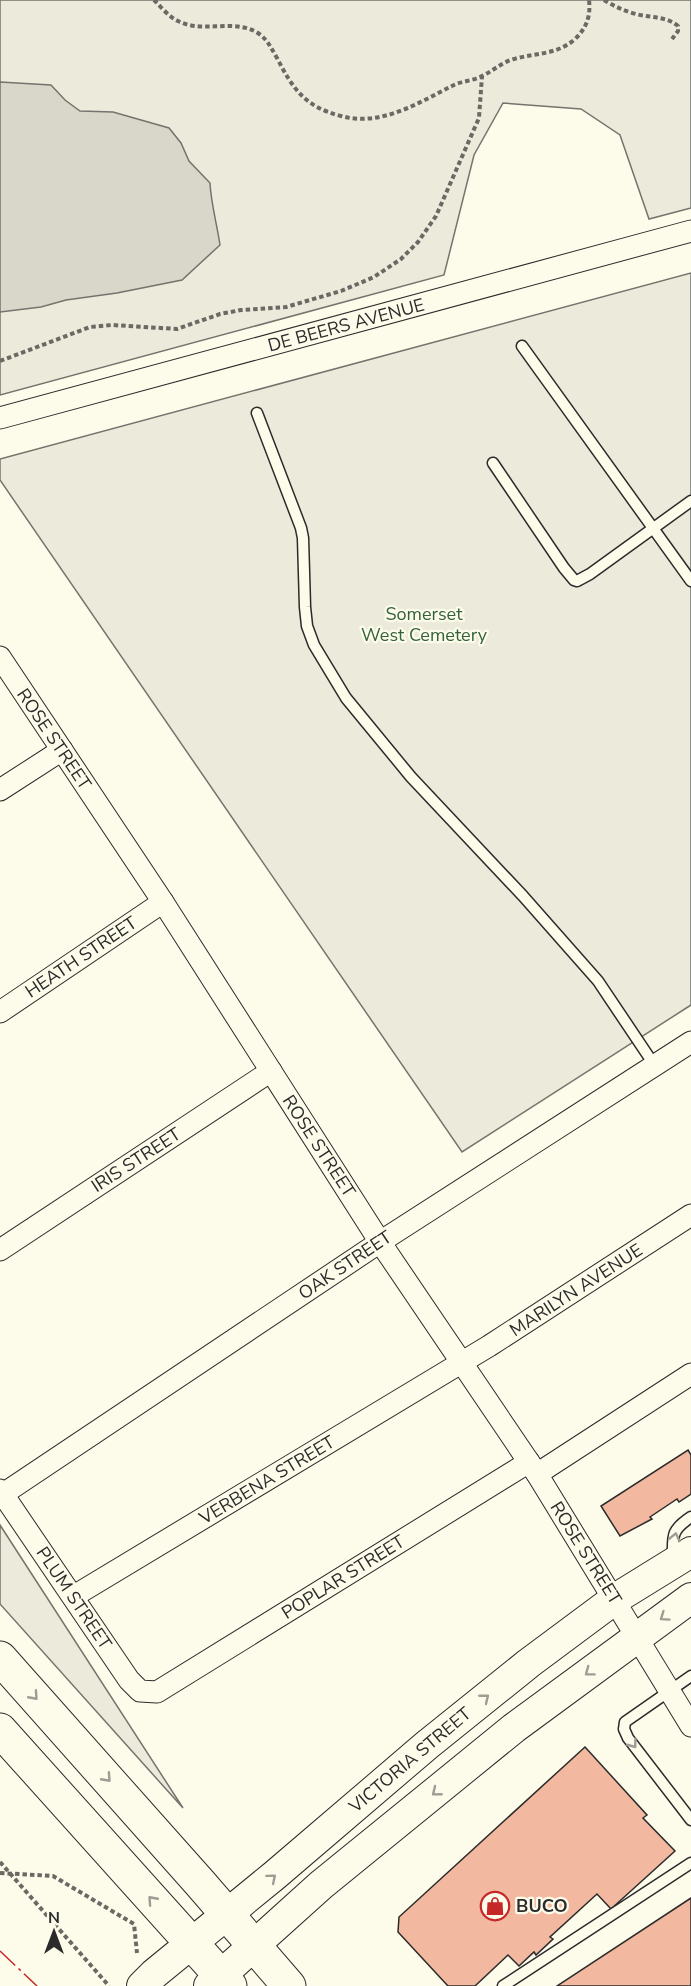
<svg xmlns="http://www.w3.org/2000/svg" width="691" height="1986" font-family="'Nunito Sans',sans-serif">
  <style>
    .green { fill: #ecebdb; stroke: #74746e; stroke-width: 1.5 }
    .water { fill: #d8d7c9; stroke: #74746e; stroke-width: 1.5 }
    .building { fill: #f2b8a0; stroke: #2b2b2b; stroke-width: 1.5 }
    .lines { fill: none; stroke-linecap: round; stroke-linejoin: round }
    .lane-casing { stroke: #2b2b2b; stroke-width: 13 }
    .street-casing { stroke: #2b2b2b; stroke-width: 23 }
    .secondary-casing { stroke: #2b2b2b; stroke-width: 32 }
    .highway-casing { stroke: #2b2b2b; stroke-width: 35 }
    .path { stroke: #6a6964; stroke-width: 4; stroke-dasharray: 4.5 3; stroke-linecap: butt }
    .lane { stroke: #fdfbea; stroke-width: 10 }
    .street { stroke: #fdfbea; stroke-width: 21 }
    .secondary { stroke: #fdfbea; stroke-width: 30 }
    .highway { stroke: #fdfbea; stroke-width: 33 }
    .power { stroke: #c62828; stroke-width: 1.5; stroke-dasharray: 21 4.5 3 4.5; stroke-linecap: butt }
    .oneway { stroke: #9e9d94 }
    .labels { text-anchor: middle; stroke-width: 4.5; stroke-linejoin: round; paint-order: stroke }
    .street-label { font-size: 18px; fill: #2b2b2b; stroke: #fdfbea }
    .park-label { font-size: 18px; fill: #34623c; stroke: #fdfbea }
    .poi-label { font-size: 18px; font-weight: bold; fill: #2b2b2b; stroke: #fdfbea; text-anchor: start }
  </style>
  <rect width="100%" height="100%" fill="#fdfbea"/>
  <g class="green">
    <path d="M0 0H691V208L649 219 620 135 581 109 503 103 474 155 444 275 0 395Z"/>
    <path d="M691 273V1005L462 1152 0 480V459Z"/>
    <path d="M0 1525 183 1808 0 1604Z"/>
  </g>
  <path class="water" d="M0 82 51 85 65 100 80 111 113 112 169 128 181 143 189 161 210 183C211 204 217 224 220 245L182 280 117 293 66 300 41 307 0 312Z"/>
  <g class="building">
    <path d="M688 1450 691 1455V1494L679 1502 677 1499 650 1517 652 1519 620 1536 601 1506Z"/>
    <path d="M585 1747 647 1815 643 1818 675 1851 611 1909 597 1894 550 1937 553 1939 536 1955 534 1952 519 1966 508 1955 475 1986H448L398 1932 399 1917Z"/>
    <path d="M691 1898V1986H557Z"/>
  </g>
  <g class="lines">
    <g class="lane-casing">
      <g id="lane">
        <path d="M522 346 691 581"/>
        <path d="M257 413 301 528 303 538 305 607 307 626 314 645 346 698 411 777 523 896 598 981 655 1066"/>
        <path d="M493 463 564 568 574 580 577 581 590 574 691 501"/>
        <path d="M673 1560C673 1536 670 1531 691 1517"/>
        <path d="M691 1676 625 1722 624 1729 628 1738 691 1820"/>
        <path d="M503 1986 691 1863"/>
      </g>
    </g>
    <g class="street-casing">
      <g id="street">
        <path d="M0 418 691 231"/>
        <path d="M0 657 163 902 380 1242 537 1474 691 1726"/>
        <path d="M0 790 62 750"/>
        <path d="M0 1012 163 902"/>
        <path d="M0 1250 271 1071"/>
        <path d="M537 1474 691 1374"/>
        <path d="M0 1490 129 1680 140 1691 157 1692 529 1462"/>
        <path d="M3 1494 380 1242 691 1042"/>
        <path d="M74 1596 489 1346 691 1215"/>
      </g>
    </g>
    <g class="secondary-casing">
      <g id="secondary">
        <path d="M142 1986 154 1974 275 1875 427 1745 529 1663 615 1599 691 1552"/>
        <path d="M209 1986 321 1885 514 1728 691 1598"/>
      </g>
    </g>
    <g class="highway-casing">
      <g id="highway">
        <path d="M0 1658 200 1883 289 1986"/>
        <path d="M0 1730 230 1986"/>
      </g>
    </g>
    <g class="path">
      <path d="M154 0C161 7 169 17 178 21 203 34 234 18 258 33 268 40 271 48 277 58 293 89 305 107 341 116 381 127 418 103 452 86 461 81 473 81 482 76 493 71 502 62 514 59 535 53 556 55 574 40 586 29 591 17 589 0"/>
      <path d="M604 0C614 6 624 11 636 14 651 18 666 16 678 26V31L672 39"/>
      <path d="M0 361 90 327 112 325 177 329 220 314 241 310 286 307 341 291 374 277 401 259 418 242 436 216 479 118 482 76"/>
      <path d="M0 1862 109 1986"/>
      <path d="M0 1873 53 1876 134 1924 137 1953"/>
    </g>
    <use href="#lane" class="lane"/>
    <use href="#street" class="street"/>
    <use href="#secondary" class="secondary"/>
    <use href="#highway" class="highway"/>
    <path class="power" d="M0 1951 37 1986"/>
  </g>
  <defs><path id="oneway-chevron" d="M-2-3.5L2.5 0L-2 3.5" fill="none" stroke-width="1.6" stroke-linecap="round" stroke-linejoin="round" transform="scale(1.5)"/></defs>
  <g class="oneway">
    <use href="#oneway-chevron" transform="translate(675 1537) rotate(-77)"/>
    <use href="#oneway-chevron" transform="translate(664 1617) rotate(145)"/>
    <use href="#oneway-chevron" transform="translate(589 1672) rotate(143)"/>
    <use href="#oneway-chevron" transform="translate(34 1696) rotate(48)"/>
    <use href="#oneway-chevron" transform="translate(485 1698) rotate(-39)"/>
    <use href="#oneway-chevron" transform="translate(633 1744) rotate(53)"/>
    <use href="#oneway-chevron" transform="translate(107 1778) rotate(48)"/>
    <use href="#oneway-chevron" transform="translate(436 1792) rotate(141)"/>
    <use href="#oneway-chevron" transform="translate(272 1878) rotate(-40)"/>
    <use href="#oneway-chevron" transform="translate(152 1900) rotate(-132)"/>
  </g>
  <defs>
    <g id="shop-ring" transform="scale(1.5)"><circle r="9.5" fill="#fdfbea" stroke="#c62828" stroke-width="1.5"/><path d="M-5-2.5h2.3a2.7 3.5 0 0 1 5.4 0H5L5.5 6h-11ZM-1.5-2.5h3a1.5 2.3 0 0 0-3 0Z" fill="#c62828"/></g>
  </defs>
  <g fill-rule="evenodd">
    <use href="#shop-ring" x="495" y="1906"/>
  </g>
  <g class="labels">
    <g class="street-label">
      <text transform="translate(346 325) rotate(-15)" y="6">DE BEERS AVENUE</text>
      <text transform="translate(54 739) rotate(56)" y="6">ROSE STREET</text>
      <text transform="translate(81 957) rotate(-34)" y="6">HEATH STREET</text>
      <text transform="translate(319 1146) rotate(57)" y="6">ROSE STREET</text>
      <text transform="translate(136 1160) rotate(-33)" y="6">IRIS STREET</text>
      <text transform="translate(345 1265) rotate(-34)" y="6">OAK STREET</text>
      <text transform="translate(576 1290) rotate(-33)" y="6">MARILYN AVENUE</text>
      <text transform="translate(267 1480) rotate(-31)" y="6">VERBENA STREET</text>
      <text transform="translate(586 1553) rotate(58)" y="6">ROSE STREET</text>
      <text transform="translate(343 1577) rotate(-32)" y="6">POPLAR STREET</text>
      <text transform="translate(74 1598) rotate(56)" y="6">PLUM STREET</text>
      <text transform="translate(410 1760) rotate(-40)" y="6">VICTORIA STREET</text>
    </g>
    <g class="park-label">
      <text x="424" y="620">Somerset<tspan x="424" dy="21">West Cemetery</tspan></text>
    </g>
    <g class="poi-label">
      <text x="516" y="1912">BUCO</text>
    </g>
  </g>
  <g transform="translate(54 1932)" stroke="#fdfbea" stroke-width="4.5" paint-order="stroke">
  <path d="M0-4.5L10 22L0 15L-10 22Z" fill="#2b2b2b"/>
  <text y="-9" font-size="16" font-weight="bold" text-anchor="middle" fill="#2b2b2b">N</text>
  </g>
</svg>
